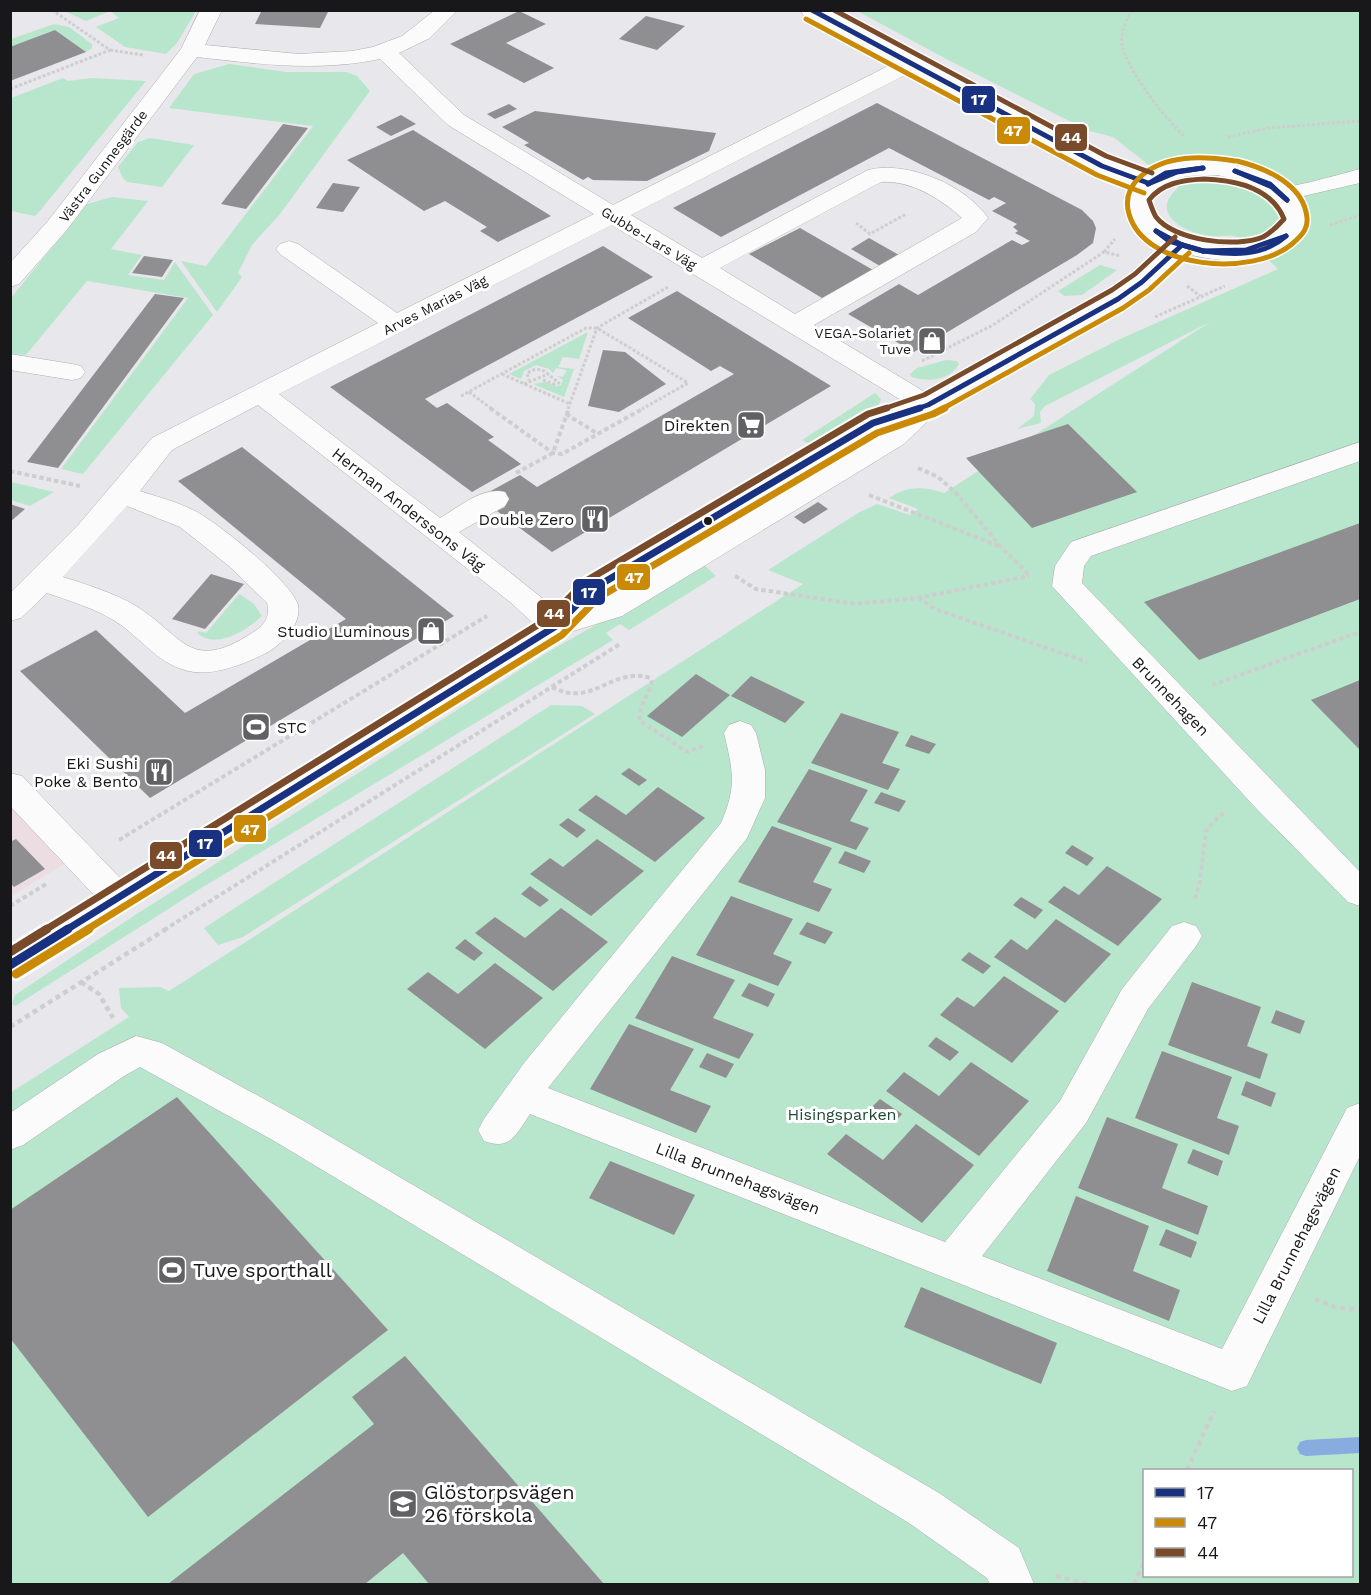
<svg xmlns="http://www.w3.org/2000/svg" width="1371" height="1595" font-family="'Work Sans',sans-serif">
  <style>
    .education { fill: #ecdde2 }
    .green { fill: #b8e6cd; fill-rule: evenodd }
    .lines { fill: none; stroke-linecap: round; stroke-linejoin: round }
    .stream { fill: #88ace0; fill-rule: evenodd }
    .building { fill: #8f8f91 }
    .minor-casing { stroke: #adadb0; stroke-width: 1 }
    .path-far2 { stroke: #cececf; stroke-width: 3; stroke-dasharray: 3 2; stroke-linecap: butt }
    .path-far1 { stroke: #cececf; stroke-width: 4; stroke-dasharray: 4.5 3; stroke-linecap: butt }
    .path { stroke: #cececf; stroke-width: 4.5; stroke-dasharray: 5 4; stroke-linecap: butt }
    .minor { fill: #fcfbfc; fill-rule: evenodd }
    .bus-1-far2-casing { stroke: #fff; stroke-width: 8 }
    .bus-1-far1-casing { stroke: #fff; stroke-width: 11 }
    .bus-1-casing { stroke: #fff; stroke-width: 14 }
    .bus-2-far2-casing { stroke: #fff; stroke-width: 8 }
    .bus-2-far1-casing { stroke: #fff; stroke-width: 11 }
    .bus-2-casing { stroke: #fff; stroke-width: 14 }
    .bus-3-far2-casing { stroke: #fff; stroke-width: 8 }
    .bus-3-far1-casing { stroke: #fff; stroke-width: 11 }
    .bus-3-casing { stroke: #fff; stroke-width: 14 }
    .bus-1-far2 { stroke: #183181; stroke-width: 5 }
    .bus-1-far1 { stroke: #183181; stroke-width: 7 }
    .bus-1 { stroke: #183181; stroke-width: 9 }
    .bus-2-far2 { stroke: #ca8a05; stroke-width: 5 }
    .bus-2-far1 { stroke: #ca8a05; stroke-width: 7 }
    .bus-2 { stroke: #ca8a05; stroke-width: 9 }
    .bus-3-far2 { stroke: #7a4b2a; stroke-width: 5 }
    .bus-3-far1 { stroke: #7a4b2a; stroke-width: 7 }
    .bus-3 { stroke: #7a4b2a; stroke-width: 9 }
    .bus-dot { fill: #18181a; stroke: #fff; stroke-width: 2 }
    .labels { text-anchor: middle; stroke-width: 6; stroke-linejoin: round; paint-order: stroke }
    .far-street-label { font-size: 14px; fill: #18181a; stroke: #fff }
    .far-poi-label { font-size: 14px; fill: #18181a; stroke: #fff; text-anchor: end }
    .poi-label { font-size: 16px; fill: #18181a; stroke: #fff; text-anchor: end }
    .street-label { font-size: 16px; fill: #18181a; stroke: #fff }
    .park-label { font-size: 16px; fill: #1f4933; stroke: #fff }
    .near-poi-label { font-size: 20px; fill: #18181a; stroke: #fff; text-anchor: start }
    .line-badge { stroke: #fff; stroke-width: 2 }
    .badge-label { font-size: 16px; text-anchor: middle; font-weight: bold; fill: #fff }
  </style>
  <rect width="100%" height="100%" fill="#e8e7eb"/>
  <path class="education" d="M11 804 68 862 11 896Z"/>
  <g class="green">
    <path d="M64 11H196L177 43 166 54 125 47 96 27 119 18 110 11 86 21Z"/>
    <path d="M857 11H1360V1584H11L10 1093 129 1017 121 1008 119 988 160 987 169 991 803 584 768 570 858 513 877 504 910 515 918 509 889 498C907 486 923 486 944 493L1210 322 1045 406 1040 412 1041 423 1017 429 1034 416 1035 404 1030 399 1049 375 1120 339 1278 269C1272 263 1244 238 1238 237 1230 234 1218 237 1210 236 1185 233 1148 214 1178 188L1113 137 1089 131 952 62ZM1144 1470H1352V1576H1144Z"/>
    <path d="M54 24 69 27 93 45 91 49 86 52 55 30 11 47V39Z"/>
    <path d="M229 64 286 72H346L357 76 370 91 280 214 252 245 238 273 242 277 217 312 181 261 206 266 313 126 169 108 194 74Z"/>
    <path d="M63 78 68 81 92 78 146 81 39 212 35 216 11 211V98Z"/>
    <path d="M150 138 194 145 162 187 127 182 123 178 118 167 138 142Z"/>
    <path d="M112 197 148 201 111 249 142 255 128 275 164 280 175 262 213 315 83 474 61 469 188 298 87 281 26 355 11 354V298L87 204Z"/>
    <path d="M1100 265 1117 270 1082 295 1064 296 1058 291Z"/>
    <path d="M588 332 579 359 563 357 558 367 574 369 564 397 533 384 545 382 556 386 561 385 563 380 557 376 563 377 567 370 556 368 553 373 549 369 536 365 524 371 521 379 509 374Z"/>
    <path d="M946 360 957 361 959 364C949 381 928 382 911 377L910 374 917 368Z"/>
    <path d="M875 393 881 399 876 412 816 448 802 440Z"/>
    <path d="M11 482 54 492 30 506 11 500Z"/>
    <path d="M703 564 716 576 629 630 620 624 606 633 613 640 203 887 15 1006 12 1004 15 995 129 919 548 652Z"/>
    <path d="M239 594 254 604 262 616C247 630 216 650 197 633L199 631 206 633Z"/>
    <path d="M551 705 582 706 595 714 243 937 218 945 204 928Z"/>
  </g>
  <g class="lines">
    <path class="stream" d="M1360 1437V1453L1306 1456 1300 1454 1297 1448 1300 1442 1306 1440Z"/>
  </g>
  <g class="building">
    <path d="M262 10H329L320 28 255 24Z"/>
    <path d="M519 11 546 24 506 43 554 68 524 83 450 44Z"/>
    <path d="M646 16 685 26 657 50 619 39Z"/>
    <path d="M55 30 86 52 10 81V47Z"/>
    <path d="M877 103 1082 210 1093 221 1096 228 1093 243 1077 255 914 352 848 314 899 284 918 295 1012 240 1022 245 1030 241 1015 233 1018 231 1013 227 1017 224 992 211 1006 203 994 197 989 200 889 148 721 237 673 208Z"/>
    <path d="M509 104 517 109 495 119 487 114Z"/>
    <path d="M535 111 716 133 709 151 647 181 593 180 588 177 583 180 524 145 529 143 502 127Z"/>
    <path d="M401 115 416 124 391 136 376 127Z"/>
    <path d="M283 124 308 128 246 209 221 204Z"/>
    <path d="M413 130 551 216 498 242 480 231 487 227 445 201 424 211 347 160Z"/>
    <path d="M333 183 360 187 343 212 316 208Z"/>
    <path d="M800 228 873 270 822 298 749 254Z"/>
    <path d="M869 238 899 255 880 266 851 249Z"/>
    <path d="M603 246 653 277 425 399 437 408 447 403 494 437 488 440 521 464 472 492 330 387Z"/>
    <path d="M144 256 173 260 162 277 132 273Z"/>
    <path d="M677 291 831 386 552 552 497 511 505 507 487 493 520 475 537 487 734 374 720 366 711 371 628 318Z"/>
    <path d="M155 294 184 298 58 468 27 462Z"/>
    <path d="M603 350 625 352 666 384 619 412 588 406Z"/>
    <path d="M1068 424 1137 492 1032 528 966 458Z"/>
    <path d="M242 447 454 616 150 798 20 671 96 630 185 713 346 619 178 481Z"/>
    <path d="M818 502 828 509 804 524 794 517Z"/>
    <path d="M10 504 25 509 10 522Z"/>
    <path d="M1360 523V599L1199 660 1144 602Z"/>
    <path d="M211 574 244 584 205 629 172 619Z"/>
    <path d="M696 674 730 695 682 737 647 716Z"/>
    <path d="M751 676 805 702 785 723 731 696Z"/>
    <path d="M1360 680V750L1311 700Z"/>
    <path d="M841 713 899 732 882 763 900 769 888 790 811 763Z"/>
    <path d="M911 735 936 744 929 754 905 746Z"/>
    <path d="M629 768 647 780 639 786 621 774Z"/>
    <path d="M809 769 868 790 850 821 869 828 856 850 777 822Z"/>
    <path d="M658 787 705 818 655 862 578 810 596 795 626 815Z"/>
    <path d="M881 792 906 801 899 812 874 803Z"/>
    <path d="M568 818 586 830 577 838 559 825Z"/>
    <path d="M772 826 832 848 813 882 832 889 819 912 738 882Z"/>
    <path d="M16 839 45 869 14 887 10 883V842Z"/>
    <path d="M597 839 644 871 591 916 530 874 550 858 563 867Z"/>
    <path d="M1072 845 1094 858 1087 866 1065 853Z"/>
    <path d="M845 851 871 861 864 873 838 863Z"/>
    <path d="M1107 866 1162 899 1118 946 1048 902 1064 886 1079 895Z"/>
    <path d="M530 886 549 900 540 907 521 894Z"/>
    <path d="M731 896 793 919 773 954 792 962 778 986 696 955Z"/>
    <path d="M1021 897 1043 910 1035 919 1013 905Z"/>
    <path d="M561 908 608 942 553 991 475 933 495 917 525 938Z"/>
    <path d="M1056 919 1111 954 1065 1003 994 957 1011 939 1027 950Z"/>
    <path d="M807 922 833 932 825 944 799 934Z"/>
    <path d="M465 939 483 953 474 961 455 948Z"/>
    <path d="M969 952 991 966 983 974 961 960Z"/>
    <path d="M672 956 735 980 713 1018 754 1034 739 1059 635 1018Z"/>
    <path d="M495 963 543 998 485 1049 407 989 428 972 458 994Z"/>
    <path d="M1004 976 1059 1011 1012 1063 940 1015 957 997 974 1007Z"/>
    <path d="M1192 982 1261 1007 1247 1046 1268 1054 1260 1079 1168 1045Z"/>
    <path d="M749 983 775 994 768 1007 741 996Z"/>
    <path d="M1276 1010 1305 1021 1300 1034 1271 1023Z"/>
    <path d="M629 1024 694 1049 670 1090 711 1106 696 1133 590 1089Z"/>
    <path d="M936 1037 959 1052 950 1061 928 1046Z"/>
    <path d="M1162 1051 1232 1077 1217 1118 1239 1126 1229 1155 1135 1118Z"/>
    <path d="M707 1053 734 1064 726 1078 699 1067Z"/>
    <path d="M971 1062 1029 1101 979 1156 886 1091 904 1072 939 1096Z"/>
    <path d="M1246 1081 1276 1093 1271 1107 1241 1095Z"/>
    <path d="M177 1097 388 1330 148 1517 10 1338V1210Z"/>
    <path d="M880 1099 902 1114 894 1123 871 1108Z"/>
    <path d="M1107 1117 1178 1144 1162 1188 1208 1206 1198 1235 1078 1188Z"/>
    <path d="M916 1124 974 1165 922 1223 827 1154 846 1134 883 1160Z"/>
    <path d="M1193 1149 1223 1161 1218 1176 1187 1163Z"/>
    <path d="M610 1161 695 1195 674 1235 589 1198Z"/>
    <path d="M1076 1196 1149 1226 1133 1271 1180 1290 1169 1321 1047 1271Z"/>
    <path d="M1166 1229 1197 1242 1191 1258 1159 1245Z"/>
    <path d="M921 1287 1057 1343 1041 1384 904 1327Z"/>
    <path d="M405 1356 604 1584H429L403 1553 365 1584H168L374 1424 352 1397Z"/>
  </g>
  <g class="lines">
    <g class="minor-casing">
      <g id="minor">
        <path d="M200 10H222L205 45 299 54 352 51 373 47 402 36 435 10H458L430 38 399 53 464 115 613 205 894 63 803 15 801 10H828L1110 161 1146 174C1182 153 1226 160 1263 173 1270 176 1280 185 1288 186 1296 187 1348 172 1360 169V183L1299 197C1307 207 1310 215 1305 227 1286 270 1224 263 1187 254L1151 287 1127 304 938 411 904 444 622 616 567 633 23 975 10 979V947L94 895 10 806V773L22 776 121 879 535 625 510 602 258 405 172 450 140 491C158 497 178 502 195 511 217 522 292 582 298 605 302 624 282 644 268 652 247 663 217 675 194 672 159 667 142 638 115 621 94 608 70 601 47 593L21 618 10 621V593L79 524 152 438 378 323 280 254 276 249 280 244 289 241 298 244 397 313 594 214 448 125 380 59C318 72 259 64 197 57L66 231 19 284 10 287V263L48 221 181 49ZM911 72 1094 171 1133 186 1125 199C1128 223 1144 238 1165 247L1133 277 1109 294 928 394 814 325 976 232 988 218C966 185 906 160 868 170L702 258 631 215ZM1217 175C1237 179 1295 196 1281 225 1279 230 1274 235 1269 238 1242 254 1172 245 1154 217 1151 211 1150 205 1149 199 1164 175 1191 175 1217 175ZM881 182C911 180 941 199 962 218L795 314 720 268ZM612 225 906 403 863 417 580 583 556 609 459 532 505 506 509 499 505 492C483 486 459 507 440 518L279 394ZM889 427 884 432 596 603 602 597ZM127 506 180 527 229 566 267 603C271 616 264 626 252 633 189 674 183 635 136 606 114 593 88 585 63 577Z"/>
        <path d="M10 354 72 364 81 366 85 372 81 378 72 380 10 370Z"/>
        <path d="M1360 442V461L1091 556 1084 566 1082 583 1360 872V906L1348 902 1253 805 1052 586 1055 566 1071 542Z"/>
        <path d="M740 721 751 725 756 733 765 770V798L747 838 548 1088 945 1242 1060 1101 1122 989 1172 926 1184 922 1196 926 1202 936 1196 946 1148 1009 1086 1123 982 1256 1222 1349 1347 1108 1360 1103V1156L1247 1386 1232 1391 530 1114C516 1134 511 1151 484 1141L478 1130 484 1119 524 1063 721 823C737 786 733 771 724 733L729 725Z"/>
        <path d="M136 1036 162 1043 302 1120 939 1493 1019 1548 1034 1584H990L987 1578 909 1523 276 1142 140 1067 124 1076 23 1145 10 1150V1113L98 1054Z"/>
      </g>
    </g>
    <g class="path-far2">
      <path d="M1132 10C1126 20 1120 33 1122 45 1127 70 1166 120 1185 137"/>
      <path d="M110 50 143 55"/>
      <path d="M10 89 110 50 52 10"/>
      <path d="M1228 137 1268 128 1360 121"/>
      <path d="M856 223 870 234 906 214"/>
      <path d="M1330 225 1360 215"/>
      <path d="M1104 252 1115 239"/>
      <path d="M1187 286 1200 296"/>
      <path d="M1155 317 1225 286"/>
      <path d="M922 361 993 325 1104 252 1121 256"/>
      <path d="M502 374 570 404"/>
      <path d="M543 380 554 384 559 383 548 374"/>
      <path d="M524 384 548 374C541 368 535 368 527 373L529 380"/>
      <path d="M469 392 492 409"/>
      <path d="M461 396 586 328H597L688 383 642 409"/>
      <path d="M568 409 597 328 668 287"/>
    </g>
    <g class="path-far1">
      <path d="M490 408 553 453 562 454 644 408"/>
      <path d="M566 414 598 434"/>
      <path d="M918 468 938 477 955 492 1002 548 1028 574"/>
      <path d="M10 471 80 486"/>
      <path d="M516 473 553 453 569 408"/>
      <path d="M869 495 1001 547"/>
      <path d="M735 576 756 589 855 604 917 598 1029 576"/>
      <path d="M918 598 935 609 1087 662"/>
      <path d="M1212 685 1360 632"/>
      <path d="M552 687C592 709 612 666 650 678L652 683 641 708 639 720 687 752 703 746"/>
      <path d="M119 840 487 616"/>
      <path d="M1195 899 1200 881 1206 831 1219 816 1227 812"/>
      <path d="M10 906 48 883"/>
      <path d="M164 930 620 644"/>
    </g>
    <g class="path">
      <path d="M81 982 99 994 113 1018"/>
      <path d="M10 1027 166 929"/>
      <path d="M1315 1299 1334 1307 1360 1310"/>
      <path d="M1187 1470 1214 1411"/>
      <path d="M1056 1576 1088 1584"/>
      <path d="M1134 1584 1144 1562"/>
    </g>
    <use href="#minor" class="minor"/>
    <g class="bus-1-far2-casing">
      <g id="bus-1-far2">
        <path d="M812 10 1102 166 1148 183"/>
        <path d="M1235 171 1270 184 1287 200"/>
        <path d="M1235 171 1272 187 1287 200"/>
        <path d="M1148 184 1166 173 1203 168"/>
        <path d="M1148 184 1177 172 1203 168"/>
        <path d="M1156 231 1182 245 1203 251"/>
        <path d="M1156 231 1169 241 1203 251"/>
        <path d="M1203 251 1246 250 1286 236"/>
        <path d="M1203 251C1233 255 1262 257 1286 236"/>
        <path d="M916 409 928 405 1118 299 1142 282 1182 245"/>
      </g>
    </g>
    <g class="bus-1-far1-casing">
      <path id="bus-1-far1" d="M66 930 556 626 591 590 873 423 920 408"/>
    </g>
    <g class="bus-1-casing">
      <path id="bus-1" d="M10 965 68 929"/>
    </g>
    <g class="bus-2-far2-casing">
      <g id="bus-2-far2">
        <path d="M806 19 1097 175 1144 193"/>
        <path d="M1235 161C1203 156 1165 154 1140 177 1129 187 1125 200 1129 214 1145 270 1253 277 1292 244 1300 237 1308 230 1307 218 1304 184 1265 168 1237 161"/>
        <path d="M942 409 1123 308 1149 290 1189 253"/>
      </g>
    </g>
    <g class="bus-2-far1-casing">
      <path id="bus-2-far1" d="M86 930 562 635 598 598 877 433 933 414 945 408"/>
    </g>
    <g class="bus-2-casing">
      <path id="bus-2" d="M16 974 89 929"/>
    </g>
    <g class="bus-3-far2-casing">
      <g id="bus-3-far2">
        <path d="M834 10 1106 156 1152 173"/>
        <path d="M1204 179C1235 180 1271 187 1284 219 1277 227 1272 232 1263 237 1236 248 1175 241 1156 217 1153 212 1151 206 1149 200 1162 183 1183 180 1204 179Z"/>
        <path d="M883 409 924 395 1112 290 1135 274 1175 237"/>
      </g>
    </g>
    <g class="bus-3-far1-casing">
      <path id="bus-3-far1" d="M45 930 549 618 586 581 868 414 887 408"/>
    </g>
    <g class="bus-3-casing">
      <path id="bus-3" d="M10 952 47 929"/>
    </g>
    <use href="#bus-1-far2" class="bus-1-far2"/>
    <use href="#bus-1-far1" class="bus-1-far1"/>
    <use href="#bus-1" class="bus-1"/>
    <use href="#bus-2-far2" class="bus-2-far2"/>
    <use href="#bus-2-far1" class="bus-2-far1"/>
    <use href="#bus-2" class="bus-2"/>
    <use href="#bus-3-far2" class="bus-3-far2"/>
    <use href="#bus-3-far1" class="bus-3-far1"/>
    <use href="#bus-3" class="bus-3"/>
  </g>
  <defs>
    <g id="shop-square" transform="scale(1.5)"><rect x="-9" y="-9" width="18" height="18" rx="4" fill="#616063" stroke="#fff"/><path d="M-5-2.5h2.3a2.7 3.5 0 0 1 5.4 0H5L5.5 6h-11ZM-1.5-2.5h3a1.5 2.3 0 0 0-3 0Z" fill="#fff"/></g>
    <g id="supermarket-square" transform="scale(1.5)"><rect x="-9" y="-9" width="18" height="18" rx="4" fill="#616063" stroke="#fff"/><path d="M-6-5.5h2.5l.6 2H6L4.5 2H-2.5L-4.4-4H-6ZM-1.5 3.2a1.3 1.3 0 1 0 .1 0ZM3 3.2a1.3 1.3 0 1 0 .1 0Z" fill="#fff"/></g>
    <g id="restaurant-square" transform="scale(1.5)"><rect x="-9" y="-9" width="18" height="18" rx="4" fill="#616063" stroke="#fff"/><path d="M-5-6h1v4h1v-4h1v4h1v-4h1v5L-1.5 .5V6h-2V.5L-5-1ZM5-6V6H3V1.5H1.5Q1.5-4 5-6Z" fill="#fff"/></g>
    <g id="stadium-square" transform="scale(1.5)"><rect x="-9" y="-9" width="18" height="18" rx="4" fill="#616063" stroke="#fff"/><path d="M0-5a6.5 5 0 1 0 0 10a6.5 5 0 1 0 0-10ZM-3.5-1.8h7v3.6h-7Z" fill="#fff"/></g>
    <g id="school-square" transform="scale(1.5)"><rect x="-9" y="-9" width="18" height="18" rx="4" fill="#616063" stroke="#fff"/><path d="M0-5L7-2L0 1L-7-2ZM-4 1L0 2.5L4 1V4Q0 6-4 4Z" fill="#fff"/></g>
  </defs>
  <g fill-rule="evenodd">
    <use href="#shop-square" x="932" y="341"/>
    <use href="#supermarket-square" x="751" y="425"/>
    <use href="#restaurant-square" x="595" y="519"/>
    <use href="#shop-square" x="431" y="631"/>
    <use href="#stadium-square" x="256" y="727"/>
    <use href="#restaurant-square" x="159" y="772"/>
    <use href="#stadium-square" x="172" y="1270"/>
    <use href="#school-square" x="403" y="1504"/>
  </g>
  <circle class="bus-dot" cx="708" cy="521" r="5"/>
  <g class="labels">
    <g class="far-street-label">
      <text transform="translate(103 166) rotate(-53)" y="5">Västra Gunnesgärde</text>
      <text transform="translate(649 238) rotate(31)" y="5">Gubbe-Lars Väg</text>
      <text transform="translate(435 305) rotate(-27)" y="5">Arves Marias Väg</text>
    </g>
    <g class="far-poi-label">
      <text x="911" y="338">VEGA-Solariet<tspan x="911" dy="16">Tuve</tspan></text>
    </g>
    <g class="poi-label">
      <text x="730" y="431">Direkten</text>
      <text x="574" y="525">Double Zero</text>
      <text x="410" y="637">Studio Luminous</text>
      <text x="277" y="733" text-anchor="start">STC</text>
      <text x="138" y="769">Eki Sushi<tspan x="138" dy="18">Poke &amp; Bento</tspan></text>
    </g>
    <g class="street-label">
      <text transform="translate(409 509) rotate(38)" y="6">Herman Anderssons Väg</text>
      <text transform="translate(1171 696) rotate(46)" y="6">Brunnehagen</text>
      <text transform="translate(738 1178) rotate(21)" y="6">Lilla Brunnehagsvägen</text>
      <text transform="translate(1296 1245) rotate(-63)" y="6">Lilla Brunnehagsvägen</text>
    </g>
    <g class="park-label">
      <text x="842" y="1120">Hisingsparken</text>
    </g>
    <g class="near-poi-label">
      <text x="193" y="1277">Tuve sporthall</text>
      <text x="424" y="1499">Glöstorpsvägen<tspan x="424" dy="23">26 förskola</tspan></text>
    </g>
  </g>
  <g class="line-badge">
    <rect x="961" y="85" width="35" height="29" rx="6" fill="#183181"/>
    <rect x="996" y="116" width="35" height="29" rx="6" fill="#ca8a05"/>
    <rect x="1054" y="123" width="34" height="29" rx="6" fill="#7a4b2a"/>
    <rect x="616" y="563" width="35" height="28" rx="6" fill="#ca8a05"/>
    <rect x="572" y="578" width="34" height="28" rx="6" fill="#183181"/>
    <rect x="536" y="599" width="35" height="29" rx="6" fill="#7a4b2a"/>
    <rect x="233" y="814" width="34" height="29" rx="6" fill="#ca8a05"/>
    <rect x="188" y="829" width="35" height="29" rx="6" fill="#183181"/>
    <rect x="149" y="841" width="34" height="29" rx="6" fill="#7a4b2a"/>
  </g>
  <g class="badge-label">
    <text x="979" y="105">17</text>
    <text x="1013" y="136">47</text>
    <text x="1071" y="143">44</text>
    <text x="634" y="583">47</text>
    <text x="589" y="598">17</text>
    <text x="554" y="619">44</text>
    <text x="250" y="835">47</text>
    <text x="205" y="849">17</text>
    <text x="166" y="861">44</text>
  </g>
  <rect width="1371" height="1595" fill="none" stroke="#18181a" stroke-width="24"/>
  <rect x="1143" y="1469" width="210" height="108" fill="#ffffff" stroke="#a3a3a3" stroke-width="1.5"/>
  <rect x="1155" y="1488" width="30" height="9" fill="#183181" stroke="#a3a3a3" stroke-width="1.5"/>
  <text x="1197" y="1499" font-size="18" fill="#18181a">17</text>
  <rect x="1155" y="1518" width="30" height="9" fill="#ca8a05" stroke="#a3a3a3" stroke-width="1.5"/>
  <text x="1197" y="1529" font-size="18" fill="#18181a">47</text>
  <rect x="1155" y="1548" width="30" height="9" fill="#7a4b2a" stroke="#a3a3a3" stroke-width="1.5"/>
  <text x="1197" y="1559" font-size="18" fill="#18181a">44</text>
</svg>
